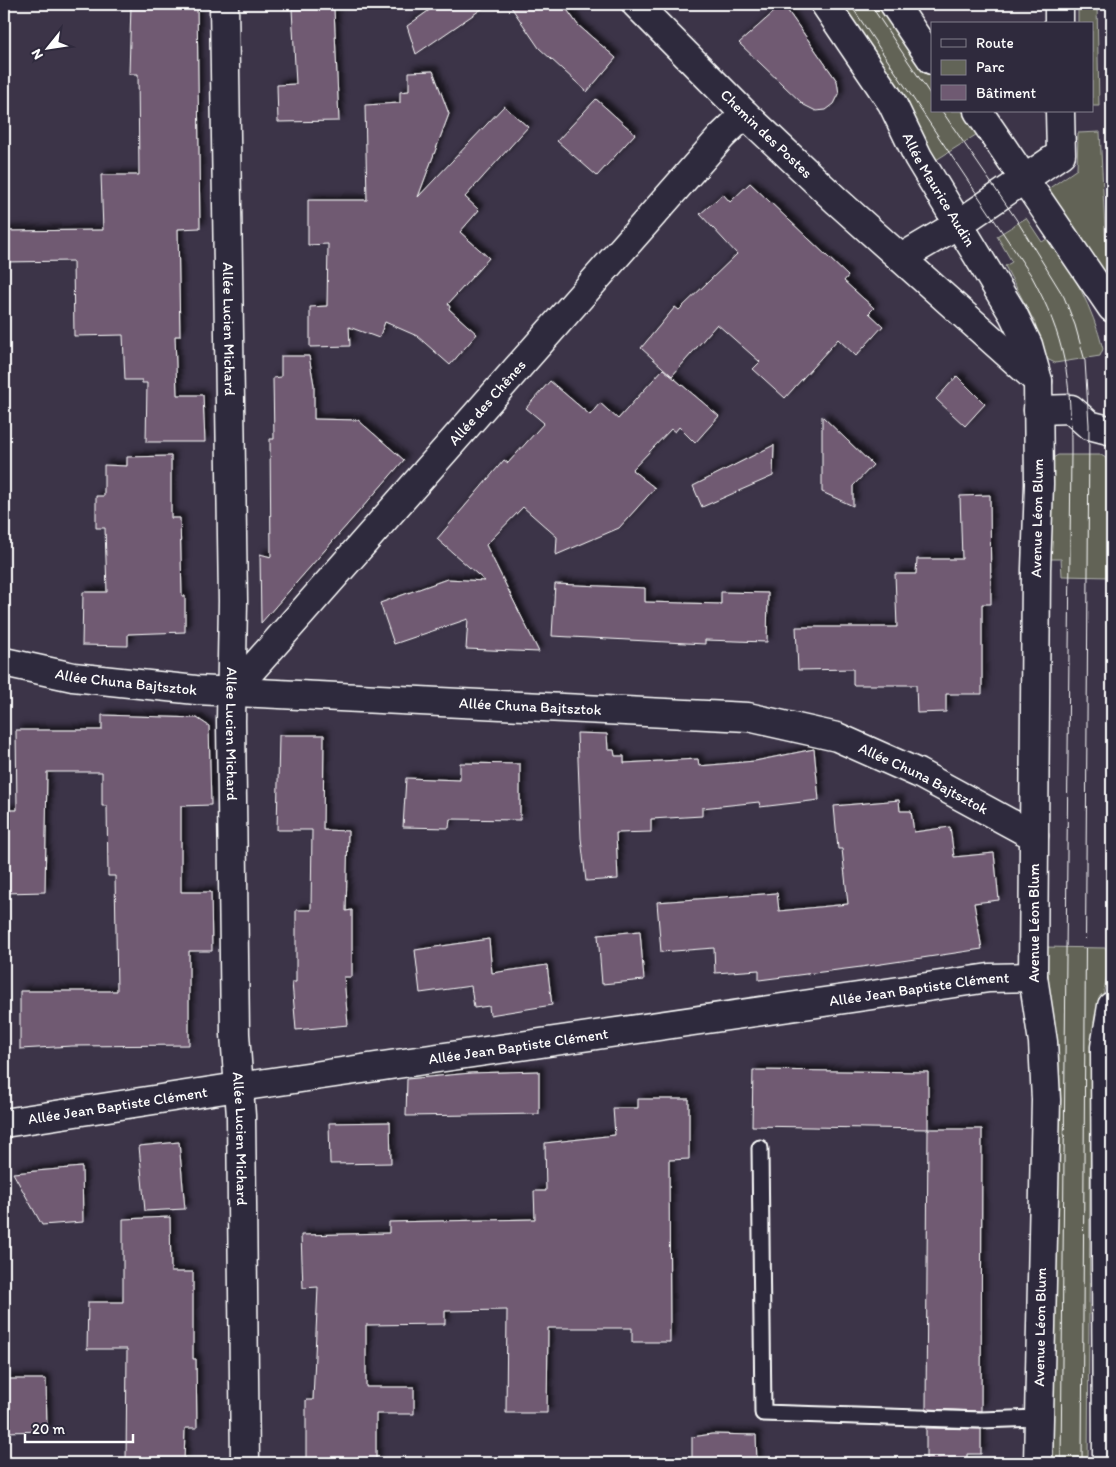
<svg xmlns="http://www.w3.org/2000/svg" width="1116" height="1467" font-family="Itim,sans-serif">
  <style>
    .green { fill: #626457; stroke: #b0b2ab }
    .building { fill: #6f5a72; stroke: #fff; filter: url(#shadow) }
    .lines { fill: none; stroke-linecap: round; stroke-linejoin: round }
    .lane-casing { stroke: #fff; stroke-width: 19 }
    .street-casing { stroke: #fff; stroke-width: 31 }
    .secondary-casing { stroke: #fff; stroke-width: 31 }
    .lane { stroke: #2f2a3d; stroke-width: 15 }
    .street { stroke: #2f2a3d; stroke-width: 28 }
    .secondary { stroke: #2f2a3d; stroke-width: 28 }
    .tram { stroke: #fff; stroke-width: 1 }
    .labels { text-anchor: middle; stroke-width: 5; stroke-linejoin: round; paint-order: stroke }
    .street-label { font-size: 15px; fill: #fff; stroke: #2f2a3d }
  </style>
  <defs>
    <filter id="shadow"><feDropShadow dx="4.5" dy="-4.5" stdDeviation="2.5" flood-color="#0009"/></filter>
  </defs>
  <rect width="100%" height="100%" fill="#3c3448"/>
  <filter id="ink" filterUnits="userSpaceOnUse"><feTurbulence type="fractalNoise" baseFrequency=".02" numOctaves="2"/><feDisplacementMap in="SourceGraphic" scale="10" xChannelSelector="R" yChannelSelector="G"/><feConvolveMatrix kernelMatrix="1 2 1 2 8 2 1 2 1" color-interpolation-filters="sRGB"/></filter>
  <g filter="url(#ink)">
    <g class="green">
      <path d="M839 4H883L932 77V111H962L979 133 933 162Z"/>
      <path d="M1078 4H1097L1099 106H1092V24H1078Z"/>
      <path d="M1100 132 1107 268 1105 274 1048 189 1077 169 1078 133Z"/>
      <path d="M1026 218 1042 242 1050 237C1074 275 1092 306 1103 349L1100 356 1055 363 1045 358 1035 323 1005 266 1012 262 997 236Z"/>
      <path d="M1058 455H1101L1106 458 1112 499 1111 577 1062 576 1061 559H1044L1051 459Z"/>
      <path d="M1042 947 1107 948V976L1091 1057 1088 1463H1053L1056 1055Z"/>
    </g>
    <g class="building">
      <path d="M131 4H197L200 228 178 229 180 336H175L177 395H203L205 442H146L147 383H142V380H125L123 335 74 336 73 261 4 262V231L103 230 101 175H139L138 74H129Z"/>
      <path d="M438 4H489L416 54 407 26Z"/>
      <path d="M509 4H563L578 25 616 58 587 92 539 48Z"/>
      <path d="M783 4 837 81 839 94 834 104 826 110 816 111 804 105 739 43Z"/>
      <path d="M292 9H334L339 121 278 122 277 85 296 84Z"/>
      <path d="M433 71 449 114 418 197 504 106 528 127 465 197 479 210 460 232 489 258 448 304 450 307 449 309 477 334 450 365 417 336 385 322 379 338 349 327 350 346 310 347V307L327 306 328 244 308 245V200H367L365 105 400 103V92L409 91V72Z"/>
      <path d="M596 99 635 134 597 176 557 141Z"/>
      <path d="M750 183 848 276 844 281 874 308 869 313 883 326 856 356 838 339 785 398 753 369 760 362 717 324 672 376 641 348 675 307 679 310 737 254 700 214 723 194 730 202Z"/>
      <path d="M281 356H309L314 385V419L358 420 404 460 261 623 260 554 271 557 270 439H274L273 378 281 377Z"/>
      <path d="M663 369 719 416 695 443 679 427 675 432 671 429 632 470 655 488 619 528 556 555 557 537 523 507 486 545 539 652 466 649 468 619 394 644 380 603 447 579 485 581 437 539 504 460 508 463 544 423 526 408 550 381 590 415 600 403 618 419Z"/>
      <path d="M957 376 985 404 965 426 936 399Z"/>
      <path d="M822 416 873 465 853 486V506L822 492Z"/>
      <path d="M774 445 773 476 702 507 693 486Z"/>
      <path d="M171 456V518H180L182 596H185V632L128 634V646L82 645 83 592H107L105 528H96V496H104V465L127 466V457Z"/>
      <path d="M990 495 991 604H982V694H946V712L917 713 916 685H853V669L798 670 796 627H897L895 574H916L917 559H962L960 496Z"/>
      <path d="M555 584 645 588V602L721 604V592L768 593 767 642 705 640V644L552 636Z"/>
      <path d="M102 715 197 718 209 726 211 805 181 806V892H211L212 951H189V1045L72 1046 20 1049V991H117L115 876H108L107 806H102V772H47L45 892 4 893V810H17L16 730H102Z"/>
      <path d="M577 733 607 734 608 750H614L615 756H624V763L698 759 699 766 755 761 814 749 819 800 760 807 759 802 702 808V816L651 819V832L616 833 618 879 586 881 581 838Z"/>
      <path d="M279 735H324L323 830 348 831 346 911 352 910V977H344L348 1025 296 1030 292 982H296V910H311L312 830H277Z"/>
      <path d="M460 763 520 764V820L450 819 449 828 403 827 406 778 460 780Z"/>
      <path d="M899 800 900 811H911L914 832 950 827 954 857 994 853 999 900 974 903 982 949 861 967 759 980V970L715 973 714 948 661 952 657 902 777 893 779 911 848 904 842 849H838L834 806Z"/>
      <path d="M640 931 644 980 602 984 598 935Z"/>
      <path d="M489 939 492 973 547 965 552 1005 490 1015 489 1006 474 1008 471 986 420 993 415 950Z"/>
      <path d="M753 1070 928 1072V1129L752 1126Z"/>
      <path d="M539 1071V1114L406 1116 407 1079 471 1073Z"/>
      <path d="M638 1099H689V1159L669 1160 670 1342H632V1328H548L547 1413H506L507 1310 445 1311V1324L366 1325V1387H414V1414H376V1463H306V1400H313L318 1287 303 1288 301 1235 389 1233V1222L535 1219 534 1191H546L545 1143 615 1135 613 1108H638Z"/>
      <path d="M390 1122 391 1163 330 1164 329 1123Z"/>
      <path d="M928 1129H982L981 1411 926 1409Z"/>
      <path d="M179 1142 185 1209 145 1211 139 1146Z"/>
      <path d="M82 1167 83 1222 42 1225 13 1173Z"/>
      <path d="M170 1217 171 1272H193V1359H196L197 1428H185L184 1463H126L127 1349H87L88 1302H123V1219Z"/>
      <path d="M4 1379H46L47 1431 4 1432Z"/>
      <path d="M926 1428 981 1429V1454H967V1461H926Z"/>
      <path d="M712 1434 756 1435 757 1463H692V1437Z"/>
    </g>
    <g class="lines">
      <g class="lane-casing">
        <path id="lane" d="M760 1148 763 1413 981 1420 1038 1418"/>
      </g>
      <g class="street-casing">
        <g id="street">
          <path id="s1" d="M224 4 233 601 231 721 235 1034 241 1116 245 1463"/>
          <path id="s2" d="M636 4 745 114 837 201 1038 381"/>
          <path d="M901 258 960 223"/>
          <path id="s3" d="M4 662 73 677 196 690 748 717 837 737 918 773 1034 836"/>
          <path id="s4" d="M232 692 722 136 745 114"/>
          <path id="s5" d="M4 1123 238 1087 989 978 1033 977"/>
        </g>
      </g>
      <g class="secondary-casing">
        <g id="secondary">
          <path id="s6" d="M825 4 892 103 918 157 1013 314 1028 345 1038 381 1039 484 1036 569 1033 977 1043 1042 1046 1100 1038 1463"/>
          <path d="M894 4 932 60"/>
          <path d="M1059 24V4"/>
          <path d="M978 111 1112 308"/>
          <path d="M960 223 1061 154 1060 111"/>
          <path d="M1038 410 1071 409 1089 425 1112 431"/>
          <path d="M1107 1463 1105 1047 1112 1006"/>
        </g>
      </g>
      <use href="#lane" class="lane"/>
      <use href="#street" class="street"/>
      <use href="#secondary" class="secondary"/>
      <g class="tram">
        <path d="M850 4 1031 275C1066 339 1071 379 1071 451L1061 1463"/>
        <path d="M870 4 932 97"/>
        <path d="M942 111 1016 219 1064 297 1075 325 1085 361 1089 425 1082 1463"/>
      </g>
    </g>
  </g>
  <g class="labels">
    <g class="street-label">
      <text dy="5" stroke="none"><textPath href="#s2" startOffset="184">Chemin des Postes</textPath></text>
      <text dy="5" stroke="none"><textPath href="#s6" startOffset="218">Allée Maurice Audin</textPath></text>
      <text dy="5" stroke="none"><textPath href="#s1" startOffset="325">Allée Lucien Michard</textPath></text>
      <text dy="5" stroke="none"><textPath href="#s4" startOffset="386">Allée des Chênes</textPath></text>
      <text transform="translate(1037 518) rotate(-89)" y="5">Avenue Léon Blum</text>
      <text dy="5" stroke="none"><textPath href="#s3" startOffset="124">Allée Chuna Bajtsztok</textPath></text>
      <text dy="5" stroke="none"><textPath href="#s3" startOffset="529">Allée Chuna Bajtsztok</textPath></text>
      <text dy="5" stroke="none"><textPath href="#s1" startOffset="730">Allée Lucien Michard</textPath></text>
      <text dy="5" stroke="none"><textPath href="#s3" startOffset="934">Allée Chuna Bajtsztok</textPath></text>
      <text transform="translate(1034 923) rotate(-90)" y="5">Avenue Léon Blum</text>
      <text dy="5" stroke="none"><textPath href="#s5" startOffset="925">Allée Jean Baptiste Clément</textPath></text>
      <text dy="5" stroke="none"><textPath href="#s5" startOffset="520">Allée Jean Baptiste Clément</textPath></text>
      <text dy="5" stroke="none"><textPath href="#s5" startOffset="115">Allée Jean Baptiste Clément</textPath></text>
      <text dy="5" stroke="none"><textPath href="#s1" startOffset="1135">Allée Lucien Michard</textPath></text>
      <text transform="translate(1040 1327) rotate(-89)" y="5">Avenue Léon Blum</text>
    </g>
  </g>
  <rect width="1116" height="1467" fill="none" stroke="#2f2a3d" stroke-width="20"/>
  <rect x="10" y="10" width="1096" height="1447" fill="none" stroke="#fff" stroke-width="2" filter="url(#ink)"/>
  <rect x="931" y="22" width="162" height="90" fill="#2f2a3d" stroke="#827f8b"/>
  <rect x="941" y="39" width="25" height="8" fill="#2f2a3d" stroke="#827f8b"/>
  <text x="976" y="48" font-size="15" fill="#ffffff">Route</text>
  <rect x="941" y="60" width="25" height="15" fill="#626457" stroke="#827f8b"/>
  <text x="976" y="72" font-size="15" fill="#ffffff">Parc</text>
  <rect x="941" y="85" width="25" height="15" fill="#6f5a72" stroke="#827f8b"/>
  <text x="976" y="98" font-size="15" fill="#ffffff">Bâtiment</text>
  <g transform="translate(48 48) rotate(240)" stroke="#2f2a3d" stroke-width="4" paint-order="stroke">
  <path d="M0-4L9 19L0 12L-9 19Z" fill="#ffffff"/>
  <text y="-8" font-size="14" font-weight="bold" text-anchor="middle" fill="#ffffff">N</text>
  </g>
  <path d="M25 1434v8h108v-8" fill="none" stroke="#ffffff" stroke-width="2.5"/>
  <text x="32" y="1434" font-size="15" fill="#ffffff" stroke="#2f2a3d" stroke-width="4" paint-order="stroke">20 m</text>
</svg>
